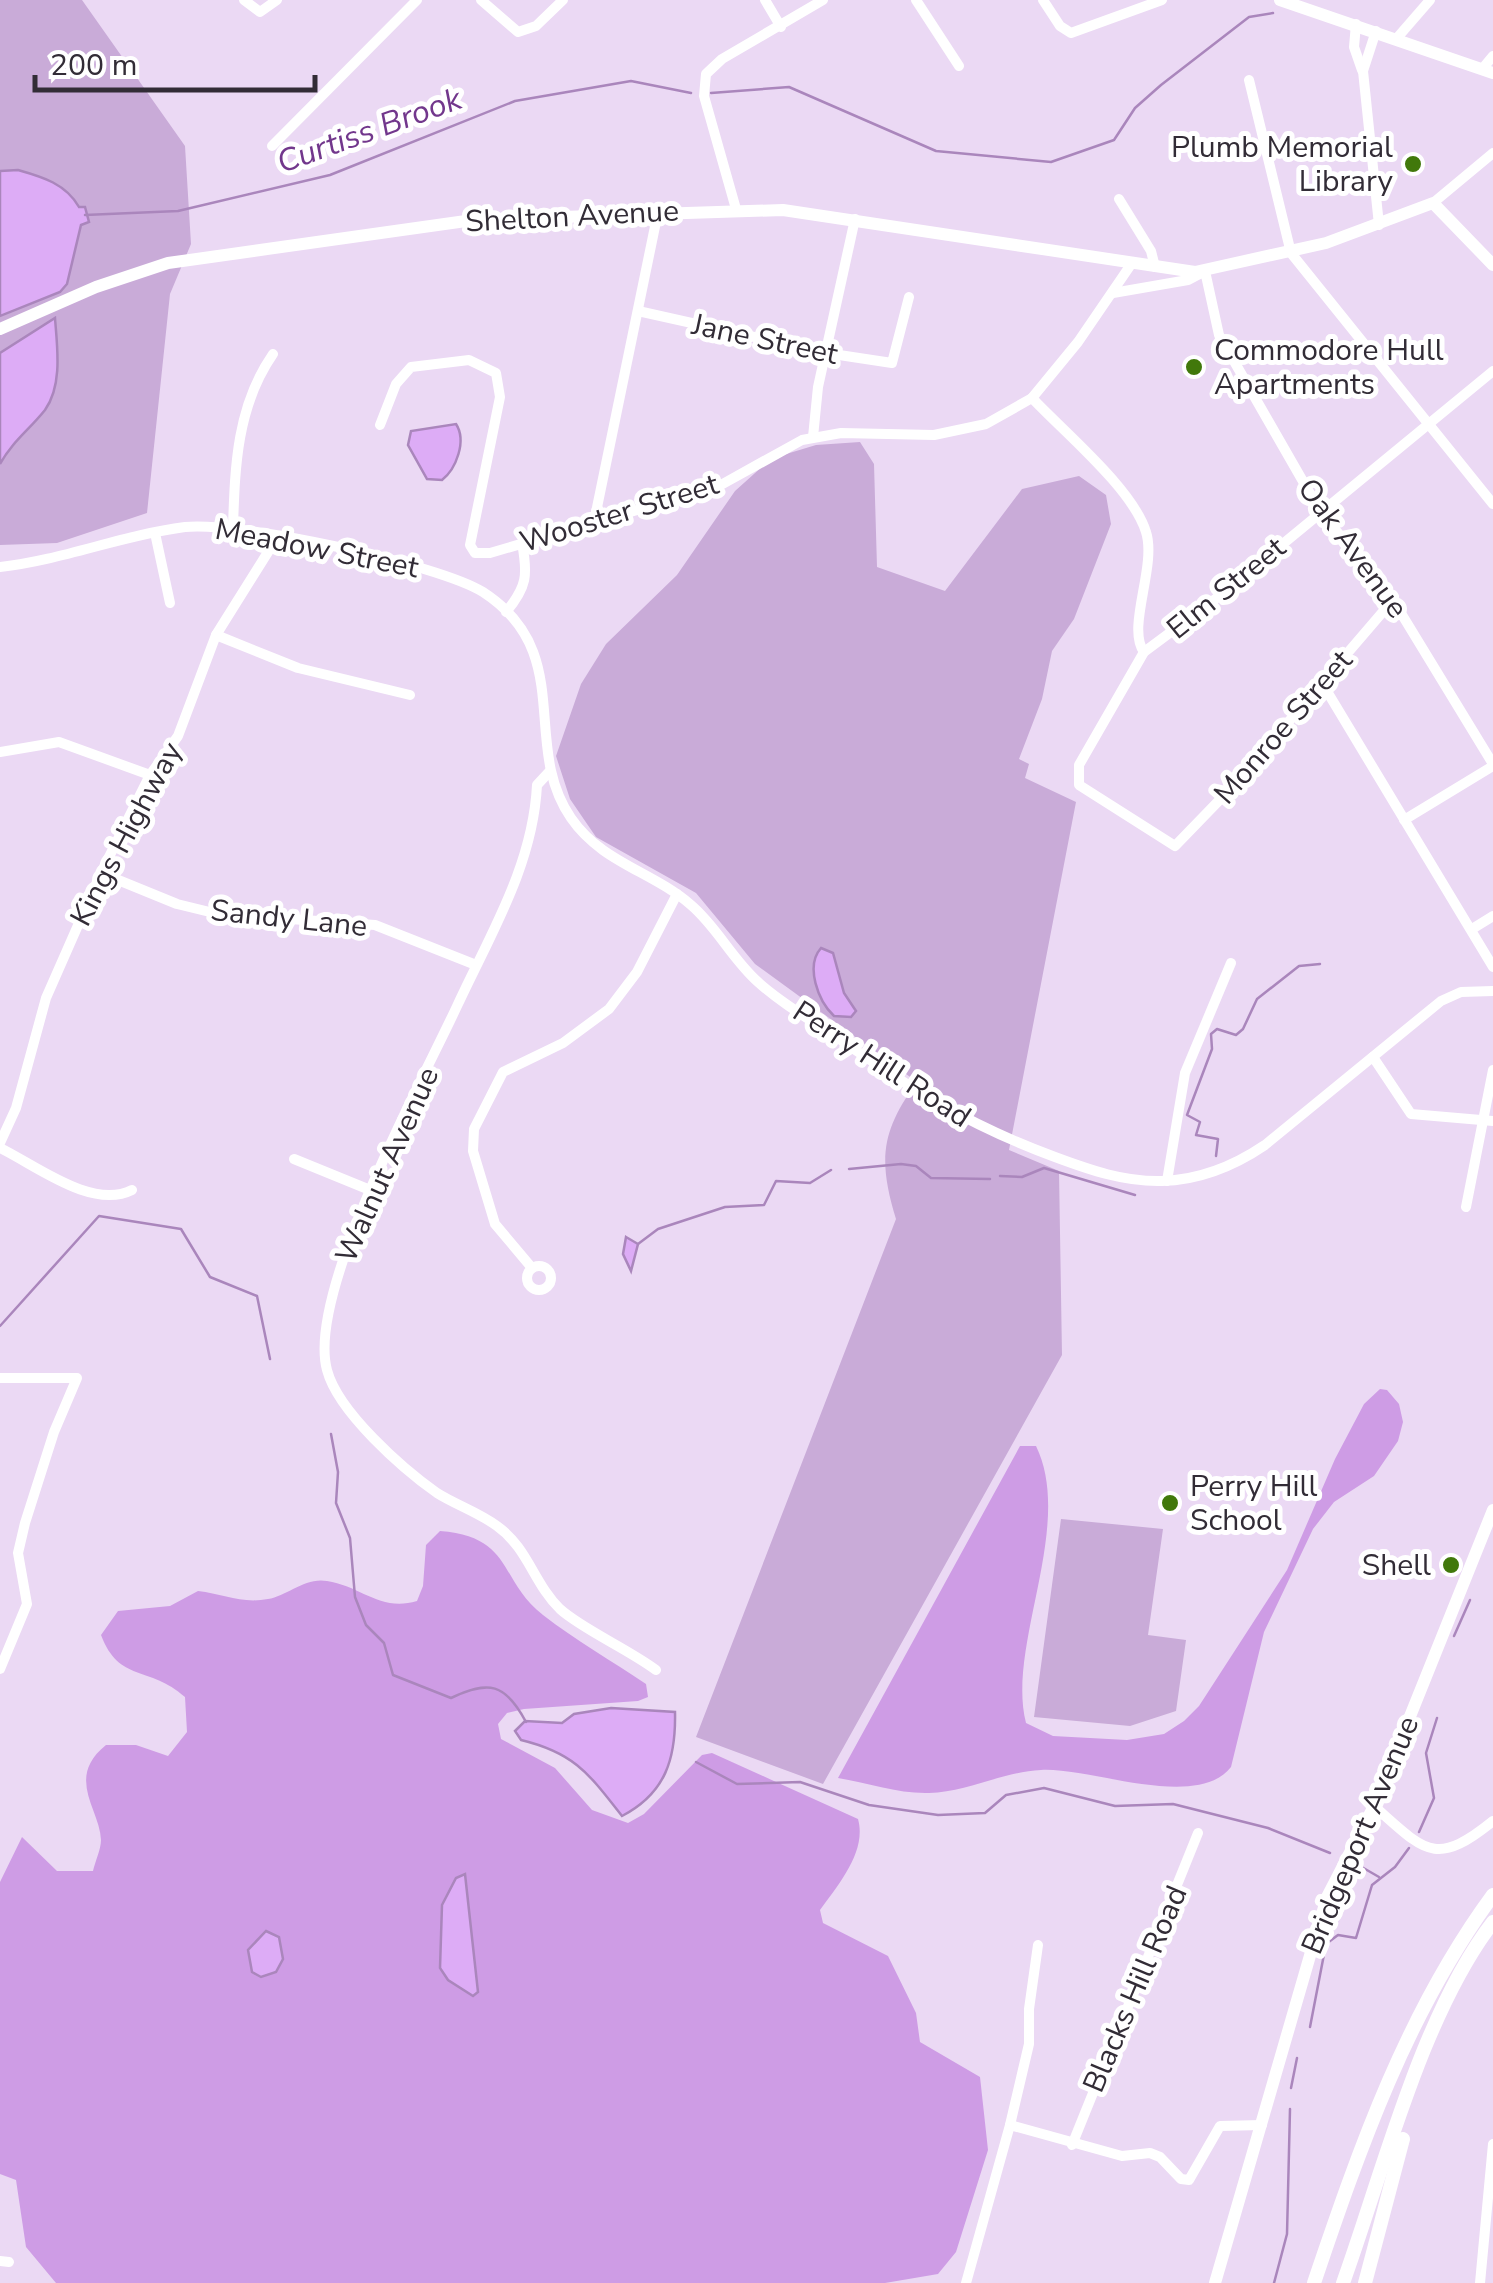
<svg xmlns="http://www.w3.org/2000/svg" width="1493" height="2283" font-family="'Nunito Sans',sans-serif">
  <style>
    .green { fill: #c9abd8 }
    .forest { fill: #ce9ce5 }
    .water { fill: #ddacf6; stroke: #aa86bc; stroke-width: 2.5 }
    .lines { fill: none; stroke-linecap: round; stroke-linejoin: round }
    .stream { stroke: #aa86bc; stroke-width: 2.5 }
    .minor { stroke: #fff; stroke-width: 10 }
    .major { stroke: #fff; stroke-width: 12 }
    .highway { stroke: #fff; stroke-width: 14 }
    .poi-dot { fill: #41780b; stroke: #fff; stroke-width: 4 }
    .labels { text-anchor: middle; stroke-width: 10; stroke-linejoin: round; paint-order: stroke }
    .poi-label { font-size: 30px; fill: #322c36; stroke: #fff; text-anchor: end }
    .street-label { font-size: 30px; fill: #322c36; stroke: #fff }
    .water-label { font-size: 32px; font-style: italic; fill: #72378c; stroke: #fff }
  </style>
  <rect width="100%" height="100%" fill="#ebd9f4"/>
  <g class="green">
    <path d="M0 0H82L185 146 191 244 170 294 147 513 57 543 0 545Z"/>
    <path d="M860 442 874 464 877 567 945 591 1022 489 1079 476 1106 495 1111 524 1074 619 1052 651 1042 699 1019 759 1029 764 1025 778 1076 802 1009 1150 1059 1171 1062 1355 823 1784 696 1737 896 1219C878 1160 881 1131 917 1082L755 964 696 893 596 837 570 799 556 756 581 684 606 644 677 575 735 491 765 464 783 455 816 445Z"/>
    <path d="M1061 1519 1163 1529 1148 1635 1186 1640 1176 1711 1130 1726 1034 1717Z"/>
  </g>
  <g class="forest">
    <path d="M1380 1389 1387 1390 1399 1404 1403 1422 1398 1441 1374 1476 1334 1502 1313 1529 1264 1632 1231 1767C1197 1811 1089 1767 1041 1770 1002 1772 967 1792 929 1793 900 1794 867 1783 838 1778L1020 1446H1036C1075 1526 1006 1646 1026 1723L1053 1736 1127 1740 1164 1734 1184 1721 1199 1706 1287 1570 1335 1459 1364 1404Z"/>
    <path d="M440 1531C514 1537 498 1580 543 1615 575 1640 612 1661 646 1684L648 1697 638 1701 524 1709 507 1713 498 1724 501 1739 555 1768 592 1810 628 1823 644 1814 702 1755 712 1753 858 1819C867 1851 839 1884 820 1910L823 1923 888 1956 916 2013 920 2042 980 2077 988 2150 956 2252 938 2274 885 2283H56L26 2247 16 2180 0 2174V1882L22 1837 57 1871H93C95 1862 101 1849 101 1840 100 1809 65 1778 106 1745H136L168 1756 187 1732 185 1697C149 1665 119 1683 101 1635L118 1611 170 1606 198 1591C223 1594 242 1604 268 1599 287 1596 305 1577 327 1581 361 1586 380 1612 417 1601L423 1586 426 1545Z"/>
  </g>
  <g class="water">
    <path d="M18 170C43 177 66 184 79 207H85L89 222 81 225 67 284 60 292 0 316V171Z"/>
    <path d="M55 318C57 346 63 385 45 410 29 430 12 442 0 464V353Z"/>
    <path d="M456 424C467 441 456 469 442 480L427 479 408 445 411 431Z"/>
    <path d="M821 948 833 953 844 993 856 1011 851 1017 834 1016C818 1001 805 966 821 948Z"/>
    <path d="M626 1237 638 1244 631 1271 623 1254Z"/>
    <path d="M611 1708 675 1712C676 1758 666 1793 622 1816 589 1774 575 1753 521 1740L515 1731 525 1721 562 1723 574 1714Z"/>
    <path d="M465 1874 478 1992 473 1996 448 1980 440 1968 442 1905 456 1878Z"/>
    <path d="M266 1931 279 1937 283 1959 276 1972 261 1977 252 1972 248 1950Z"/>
  </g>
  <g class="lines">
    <g class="stream">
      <path d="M711 93 789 87 936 151 1051 162 1114 140 1135 108 1161 85 1249 17 1273 13"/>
      <path d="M85 215 178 211 330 175 515 101 631 81 691 93"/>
      <path d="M1216 1156 1218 1139 1196 1135 1200 1122 1187 1115 1212 1049 1211 1034 1217 1029 1236 1035 1243 1029 1257 999 1299 966 1320 964"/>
      <path d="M849 1169 901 1164 916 1166 931 1178 990 1179"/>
      <path d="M1000 1176 1022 1177 1044 1168 1135 1195"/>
      <path d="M638 1244 658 1229 725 1207 764 1205 776 1181 810 1183 831 1170"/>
      <path d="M0 1326 99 1216 181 1229 210 1277 257 1296 270 1359"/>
      <path d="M331 1434 338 1472 336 1503 350 1538 355 1597 366 1625 384 1643 393 1675 451 1698C489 1680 505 1683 526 1722"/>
      <path d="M1454 1636 1470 1600"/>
      <path d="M696 1762 737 1784 800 1782 869 1805 938 1815 985 1813 1006 1795 1044 1788 1115 1806 1173 1804 1268 1828 1330 1853"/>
      <path d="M1419 1832 1434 1798 1426 1753 1437 1718"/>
      <path d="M1353 1862 1379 1877"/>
      <path d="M1310 2027 1326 1944 1338 1935 1356 1938 1372 1885 1395 1867 1409 1848"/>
      <path d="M1291 2088 1297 2058"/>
      <path d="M1274 2283 1287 2234 1290 2109"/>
    </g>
    <g class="minor">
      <path d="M244 0 260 12 277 0"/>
      <path d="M481 0 518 32 536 26 563 0"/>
      <path d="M765 0 781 27"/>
      <path d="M916 0 959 66"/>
      <path d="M1043 0 1060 26 1071 33 1162 0"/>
      <path d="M1356 24 1354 47 1362 70"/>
      <path d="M1376 31 1363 71 1379 225"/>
      <path d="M1397 38 1430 0"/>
      <path d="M1483 68 1493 56"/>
      <path d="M1249 80 1291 253 1493 504"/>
      <path d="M272 146 417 0"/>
      <path d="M1119 199 1151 251 1155 267"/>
      <path d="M1433 203 1493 153"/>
      <path d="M736 209 704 96 706 74 722 59 823 0"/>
      <path d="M1113 293 1188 280 1205 271 1219 335 1320 511 1393 600 1493 764"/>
      <path d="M638 311 826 353 892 363 909 297"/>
      <path d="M1032 398C1064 432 1133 489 1146 532 1157 566 1126 628 1144 652"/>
      <path d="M380 425 396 384 411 367 469 360 496 373 500 397 470 545 475 553H490L719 486 802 440 841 433 934 435 986 424 1032 398 1078 342 1132 263"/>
      <path d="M813 437 818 387 855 219"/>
      <path d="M594 522 658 212"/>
      <path d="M233 527C235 465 237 406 273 354"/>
      <path d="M155 533 170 603"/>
      <path d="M0 567C63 560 122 535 185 527 238 521 438 564 483 592 577 653 520 744 571 818 602 863 652 871 691 905 717 927 732 959 758 982 781 1003 809 1019 835 1036 911 1089 968 1125 1055 1157 1090 1170 1124 1182 1162 1181 1200 1180 1234 1166 1265 1145L1441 1001 1461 992 1493 991"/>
      <path d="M1393 600 1236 783 1175 846 1079 785V765L1144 652 1222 594 1493 371"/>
      <path d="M506 612C527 587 528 575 522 543"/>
      <path d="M216 635 298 668 410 695"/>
      <path d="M1322 683 1493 967"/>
      <path d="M0 752 59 742 150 775"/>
      <path d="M550 771 537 785C533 865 491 933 458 1004 423 1080 306 1293 327 1370 338 1412 403 1469 437 1493 456 1505 478 1512 497 1526 528 1548 534 1584 560 1609 582 1629 628 1649 656 1670"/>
      <path d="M1404 820 1493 766"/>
      <path d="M101 873 177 904 218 914 375 925 476 965"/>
      <path d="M1472 929 1493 916"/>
      <path d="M1373 1057 1411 1114 1493 1121"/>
      <path d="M0 1143 16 1108 46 998 101 873 150 775 178 736 216 635 278 536"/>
      <path d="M0 1148C37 1166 92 1210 132 1190"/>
      <path d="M294 1159 370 1190"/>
      <path d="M1167 1181 1185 1073 1231 963"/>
      <path d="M1466 1207 1493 1070"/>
      <circle cx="539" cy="1278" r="12"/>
      <path d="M532 1268 495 1224 473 1151 474 1129 503 1072 563 1043 609 1009 637 972 677 894"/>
      <path d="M0 1378H77L54 1432 25 1523 18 1553 27 1604 0 1669"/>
      <path d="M1374 1806C1425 1851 1435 1868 1493 1821"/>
      <path d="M1010 2125 1029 2044V2009L1038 1945"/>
      <path d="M1072 2145 1198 1833"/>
      <path d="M0 2261 9 2262"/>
      <path d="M966 2283 1010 2125 1122 2156 1150 2153 1160 2157 1181 2179 1189 2180 1220 2126 1262 2125"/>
      <path d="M1480 2283 1493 2144"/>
    </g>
    <g class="major">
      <path d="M1280 0 1493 73"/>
      <path d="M0 329 96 287 168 263 473 220 783 210 1195 272 1326 243 1433 203 1493 265"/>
      <path d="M1215 2283 1327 1897 1374 1806 1493 1510"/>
    </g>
    <g class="highway">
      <path d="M1314 2283C1360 2147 1407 2012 1493 1895"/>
      <path d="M1343 2283C1383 2172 1422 2014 1493 1922"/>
      <path d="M1365 2283 1403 2139"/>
    </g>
  </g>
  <g class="poi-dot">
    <circle cx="1413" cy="164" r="10"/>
    <circle cx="1194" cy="367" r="10"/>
    <circle cx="1170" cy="1503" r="10"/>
    <circle cx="1451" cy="1565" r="10"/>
  </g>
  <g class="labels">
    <g class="poi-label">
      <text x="1393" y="157">Plumb Memorial<tspan x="1393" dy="34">Library</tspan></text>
      <text x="1214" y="360" text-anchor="start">Commodore Hull<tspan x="1214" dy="34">Apartments</tspan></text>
      <text x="1190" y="1496" text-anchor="start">Perry Hill<tspan x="1190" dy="34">School</tspan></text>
      <text x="1431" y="1575">Shell</text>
    </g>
    <g class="street-label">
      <text transform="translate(572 216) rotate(-3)" y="10">Shelton Avenue</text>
      <text transform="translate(765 339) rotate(12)" y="10">Jane Street</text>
      <text transform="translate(619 513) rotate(-17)" y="10">Wooster Street</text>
      <text transform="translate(317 548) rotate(11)" y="10">Meadow Street</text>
      <text transform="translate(1353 548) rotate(54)" y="10">Oak Avenue</text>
      <text transform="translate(1226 588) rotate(-39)" y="10">Elm Street</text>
      <text transform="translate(1283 727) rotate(-49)" y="10">Monroe Street</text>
      <text transform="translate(126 834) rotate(-62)" y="10">Kings Highway</text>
      <text transform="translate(289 918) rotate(6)" y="10">Sandy Lane</text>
      <text transform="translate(882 1064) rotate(33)" y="10">Perry Hill Road</text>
      <text transform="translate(387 1165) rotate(-66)" y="10">Walnut Avenue</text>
      <text transform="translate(1360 1835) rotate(-67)" y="10">Bridgeport Avenue</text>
      <text transform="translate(1135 1989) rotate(-67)" y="10">Blacks Hill Road</text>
    </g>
    <g class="water-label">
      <text transform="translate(369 130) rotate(-20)" y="11">Curtiss Brook</text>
    </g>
  </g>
  <path d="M35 75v15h280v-15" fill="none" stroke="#322c36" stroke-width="5"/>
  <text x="50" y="75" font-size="30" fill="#322c36" stroke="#ffffff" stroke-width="8" paint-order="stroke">200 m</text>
</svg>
